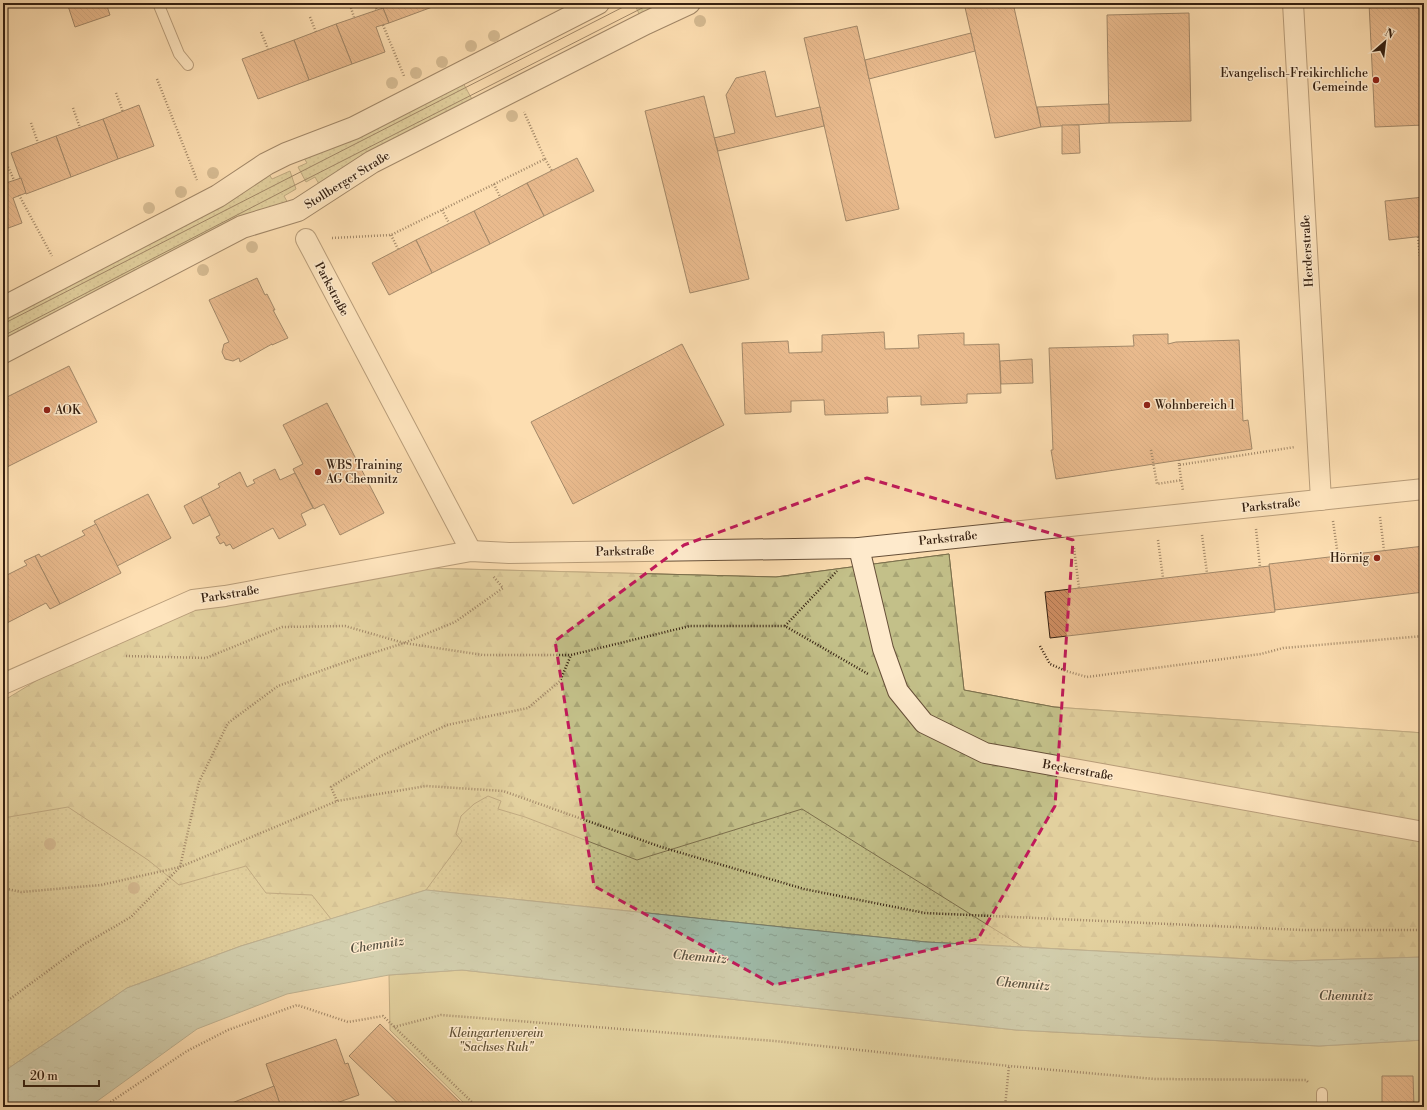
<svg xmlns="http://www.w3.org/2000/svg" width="1427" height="1110" font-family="'Libre Bodoni',serif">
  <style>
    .grass { fill: url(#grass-dots); stroke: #7c704d }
    .forest { fill: url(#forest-firs); stroke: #7c704d }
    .garden { fill: #c3c089; stroke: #7c704d }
    .water { fill: url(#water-ripples); stroke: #757e6d }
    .building { fill: url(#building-back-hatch); stroke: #352011 }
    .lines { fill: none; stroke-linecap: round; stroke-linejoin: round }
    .lane-casing { stroke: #675039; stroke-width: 12 }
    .street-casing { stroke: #675039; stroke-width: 22 }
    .secondary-casing { stroke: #352011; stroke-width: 24 }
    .path { stroke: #352011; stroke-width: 2.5; stroke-dasharray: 1 2; stroke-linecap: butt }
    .lane { stroke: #feeacc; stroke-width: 10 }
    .street { stroke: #feeacc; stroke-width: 20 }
    .secondary { stroke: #feeacc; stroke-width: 22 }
    .tram { stroke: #352011; stroke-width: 1 }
    .tree { fill: #a7906d }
    .marked { fill: none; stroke: #c2185b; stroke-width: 3; stroke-dasharray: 8 5; stroke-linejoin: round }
    .poi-dot { fill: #8f2418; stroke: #feeacc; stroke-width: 1.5 }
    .labels { text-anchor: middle; stroke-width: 3; stroke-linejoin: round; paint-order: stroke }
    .poi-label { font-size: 12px; fill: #352011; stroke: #feeacc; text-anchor: start }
    .street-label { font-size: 12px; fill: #352011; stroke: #feeacc }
    .park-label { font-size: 12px; font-style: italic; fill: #605035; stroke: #feeacc }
    .water-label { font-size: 13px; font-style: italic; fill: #554f3f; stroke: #feeacc }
  </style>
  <defs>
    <pattern id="grass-dots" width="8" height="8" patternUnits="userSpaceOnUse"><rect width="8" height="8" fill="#c3c089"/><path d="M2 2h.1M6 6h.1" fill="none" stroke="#a8a575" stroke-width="1.8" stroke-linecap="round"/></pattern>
    <pattern id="forest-firs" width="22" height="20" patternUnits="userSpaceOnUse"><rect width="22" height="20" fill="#c3c089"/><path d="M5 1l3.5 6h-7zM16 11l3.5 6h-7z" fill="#a8a575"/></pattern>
    <pattern id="water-ripples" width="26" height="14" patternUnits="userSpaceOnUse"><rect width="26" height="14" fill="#9fbcab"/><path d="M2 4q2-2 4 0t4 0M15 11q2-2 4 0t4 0" fill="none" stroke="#8aa192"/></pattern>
    <pattern id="building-back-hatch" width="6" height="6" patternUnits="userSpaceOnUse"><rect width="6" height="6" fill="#d08e63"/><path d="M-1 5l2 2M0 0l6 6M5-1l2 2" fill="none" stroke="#aa7450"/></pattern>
  </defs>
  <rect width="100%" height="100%" fill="#fddeb1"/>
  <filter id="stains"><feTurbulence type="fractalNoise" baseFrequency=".005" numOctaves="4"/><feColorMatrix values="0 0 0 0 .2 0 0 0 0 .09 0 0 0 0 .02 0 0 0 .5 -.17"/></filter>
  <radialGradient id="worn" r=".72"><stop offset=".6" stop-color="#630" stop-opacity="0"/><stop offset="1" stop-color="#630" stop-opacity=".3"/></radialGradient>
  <g class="grass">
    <path d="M634 3H674L641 18Z"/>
    <path d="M461 79 474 103 320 186 315 177 306 182 298 167 307 163 302 155Z"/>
    <path d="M267 171 272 179 290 171 296 189 284 196 289 205 3 344V315Z"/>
    <path d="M949 554 964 690 1054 707 1424 733V957L1287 961 926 942 426 890 241 946 127 988 3 1072V701L342 566 776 577Z"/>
  </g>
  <path class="forest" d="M949 554 964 690 1054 707 1424 733V957L1287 961 1023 947 802 809 637 860 525 817 498 809 501 801 488 796 474 804 461 816 456 834 462 841 426 890 331 919 312 895 266 893 246 866 179 885 148 860 68 807 3 818V701L162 604 342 566 776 577Z"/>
  <path class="garden" d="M462 970 1016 1030 1319 1046 1424 1040V1107H468L390 1030 389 975Z"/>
  <path class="water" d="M426 890 926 942 1287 961 1424 957V1040L1319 1046 1016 1030 462 970 389 975 287 994 197 1029 89 1107H3V1072L127 988 241 946Z"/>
  <g class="building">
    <path d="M67 3H106L110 15 75 27Z"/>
    <path d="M381 3H434L435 6 389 23Z"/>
    <path d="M964 3H1013L1041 127 995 138Z"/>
    <path d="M1369 3H1419L1424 125 1375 127Z"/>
    <path d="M383 8 389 23 376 27 385 52 352 64 336 24Z"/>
    <path d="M1189 13 1191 121 1109 123 1107 15Z"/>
    <path d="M336 24 352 64 309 80 294 40Z"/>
    <path d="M857 26 899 209 846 221 804 38Z"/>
    <path d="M971 33 975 51 869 79 865 60Z"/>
    <path d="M294 40 309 80 258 99 242 59Z"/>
    <path d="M765 71 776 117 820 107 824 126 718 151 714 138 735 133 726 95 736 78Z"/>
    <path d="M704 96 749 279 690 293 645 111Z"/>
    <path d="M1109 104V123L1041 127 1037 107Z"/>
    <path d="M139 105 154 146 118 159 103 119Z"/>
    <path d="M103 119 118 159 71 177 56 136Z"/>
    <path d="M1062 125H1079L1080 153 1062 154Z"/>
    <path d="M56 136 71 177 26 194 11 153Z"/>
    <path d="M577 158 594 191 544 216 527 183Z"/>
    <path d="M21 178 26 193 13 198 22 223 3 230V184Z"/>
    <path d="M527 183 544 216 490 244 474 211Z"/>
    <path d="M1424 197V236L1389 240 1385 201Z"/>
    <path d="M474 211 490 244 432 273 416 240Z"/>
    <path d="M416 240 432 273 389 295 372 263Z"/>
    <path d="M257 278 265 295 267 294 275 310H273L288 338 272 345V344L240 362 239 358 233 361 225 359 222 352 224 344 229 342 209 300Z"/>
    <path d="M884 332 885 349 919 348 918 335 964 333V345L999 344 1001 393 967 394V403L921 405V396L887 397 888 413 825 415 824 400 791 401V412L745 414 742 343 788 341 789 353 822 352V335Z"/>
    <path d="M1168 334V344L1176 342 1239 340 1243 421 1248 420 1252 449 1056 479 1051 450H1053L1049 348 1134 346 1133 335Z"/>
    <path d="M682 344 724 425 573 504 531 422Z"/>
    <path d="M1032 359 1033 383 1001 384 1000 361Z"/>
    <path d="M69 366 97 422 3 469V399Z"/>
    <path d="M327 403 384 513 340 535 324 504 314 509 295 473 293 469 303 464 283 425Z"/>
    <path d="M275 469 280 480 295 473 313 508 301 514 306 525 279 539 273 528 233 549 230 544 226 546 224 542 220 544 216 537 220 535 201 497 220 487 218 484 240 472 247 487 255 483 253 480Z"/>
    <path d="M148 494 171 538 117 566 94 521Z"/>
    <path d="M201 497 210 515 193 524 184 506Z"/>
    <path d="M96 524 121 573 60 604 35 556 39 554 41 557 85 535 82 531Z"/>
    <path d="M1424 546V592L1275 610 1269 564Z"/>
    <path d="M35 556 60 604 50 609 46 603 3 625V577L27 565 24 561Z"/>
    <path d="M1269 566 1275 612 1050 638 1045 592Z"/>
    <path d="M380 1024 465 1107H402L349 1056Z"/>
    <path d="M336 1039 345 1064 348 1063 359 1095 325 1107H281L266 1064Z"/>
    <path d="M1382 1076H1413L1414 1107H1365H1382Z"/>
    <path d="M274 1086 281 1107H222Z"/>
  </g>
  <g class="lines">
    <g class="lane-casing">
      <g id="lane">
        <path d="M158 3 179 54 188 65"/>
        <path d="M1322 1107V1093"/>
      </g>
    </g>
    <g class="street-casing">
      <g id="street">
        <path d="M1293 3 1321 500"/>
        <path d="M306 239 471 551"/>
        <path d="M859 548 883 649 898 691 924 723 985 753 1424 832"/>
        <path d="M3 684 193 600 225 596 471 551 509 553 859 548 1424 489"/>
      </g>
    </g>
    <g class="secondary-casing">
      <g id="secondary">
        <path d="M3 308 218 196 266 164 286 154 354 128 598 3"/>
        <path d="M3 352 242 227 298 210 372 162 646 23 689 3"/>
      </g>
    </g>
    <g class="path">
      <path d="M373 3 377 10"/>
      <path d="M350 5 354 17"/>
      <path d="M310 17 316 32"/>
      <path d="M383 25 404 76"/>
      <path d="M261 32 268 49"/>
      <path d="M157 79 197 180"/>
      <path d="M116 93 123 112"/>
      <path d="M73 108 80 128"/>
      <path d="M31 123 38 143"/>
      <path d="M3 156 14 180"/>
      <path d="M545 159 552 171"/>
      <path d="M494 184 500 197"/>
      <path d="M19 195 52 256"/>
      <path d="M442 210 449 223"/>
      <path d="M391 235 398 249"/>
      <path d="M1418 237 1420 257"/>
      <path d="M332 238 391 235 545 159 524 112"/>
      <path d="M1151 450 1157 484 1182 480"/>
      <path d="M1179 460V465L1295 447"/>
      <path d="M1179 465 1183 491"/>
      <path d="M1380 517 1384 550"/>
      <path d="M1333 521 1338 556"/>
      <path d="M1256 529 1260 567"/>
      <path d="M1202 535 1207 573"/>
      <path d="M1158 540 1163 578"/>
      <path d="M1074 548 1079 588"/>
      <path d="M785 626 837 571"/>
      <path d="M1040 646 1050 664 1066 671 1087 677 1261 654 1283 648 1424 636"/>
      <path d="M126 656 206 658 282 627 345 626 404 643 455 622 503 588 493 576"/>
      <path d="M337 801 331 787 379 757 447 725 528 708 560 681 571 655"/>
      <path d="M3 888 21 892 101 885 180 867 199 782 228 723 278 686 354 659 404 643 483 655H571L690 626H785L868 674"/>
      <path d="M3 1004 83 945 131 917 180 867 337 801 426 786 503 791 661 847 804 889 925 913 1302 930H1424"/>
      <path d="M394 1027 441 1015 775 1041 1009 1066 1155 1079 1306 1080 1308 1082"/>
      <path d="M103 1107 187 1051 228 1030 297 1005 348 1022 383 1016 477 1107"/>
      <path d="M1005 1107 1009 1066"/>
    </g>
    <use href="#lane" class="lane"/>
    <use href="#street" class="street"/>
    <use href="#secondary" class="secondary"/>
    <g class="tram">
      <path d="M3 324 631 3"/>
      <path d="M3 336 297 184 652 3"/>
    </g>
  </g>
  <g class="tree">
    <circle cx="700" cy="21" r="6"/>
    <circle cx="494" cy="36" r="6"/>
    <circle cx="471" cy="46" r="6"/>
    <circle cx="442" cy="62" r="6"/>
    <circle cx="416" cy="73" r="6"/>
    <circle cx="392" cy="83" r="6"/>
    <circle cx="512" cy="116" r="6"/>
    <circle cx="213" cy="173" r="6"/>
    <circle cx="181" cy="192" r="6"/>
    <circle cx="149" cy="208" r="6"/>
    <circle cx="252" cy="247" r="6"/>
    <circle cx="203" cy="270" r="6"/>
    <circle cx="50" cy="844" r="6"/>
    <circle cx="134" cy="888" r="6"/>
  </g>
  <path d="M0 0H1427V1110H0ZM867 478 1073 540 1055 806 978 939 774 985 594 886 555 641 684 545Z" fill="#fddeb1" fill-opacity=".55" fill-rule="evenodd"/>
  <path class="marked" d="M867 478 1073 540 1055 806 978 939 774 985 594 886 555 641 684 545Z"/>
  <g class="poi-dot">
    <circle cx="1376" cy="80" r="4"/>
    <circle cx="1147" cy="405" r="4"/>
    <circle cx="47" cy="410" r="4"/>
    <circle cx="318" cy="472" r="4"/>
    <circle cx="1377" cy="558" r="4"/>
  </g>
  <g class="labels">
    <g class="poi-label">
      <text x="1368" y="77" text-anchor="end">Evangelisch-Freikirchliche<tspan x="1368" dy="14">Gemeinde</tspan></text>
      <text x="1155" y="409">Wohnbereich 1</text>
      <text x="55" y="414">AOK</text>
      <text x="326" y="469">WBS Training<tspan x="326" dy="14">AG Chemnitz</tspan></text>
      <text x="1369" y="562" text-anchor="end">Hörnig</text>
    </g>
    <g class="street-label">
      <text transform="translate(347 180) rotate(-32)" y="4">Stollberger Straße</text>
      <text transform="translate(1307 251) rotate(-93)" y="4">Herderstraße</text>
      <text transform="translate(332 289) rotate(62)" y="4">Parkstraße</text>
      <text transform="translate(1271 505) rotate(-6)" y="4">Parkstraße</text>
      <text transform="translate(948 538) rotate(-6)" y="4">Parkstraße</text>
      <text transform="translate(625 551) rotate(-1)" y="4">Parkstraße</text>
      <text transform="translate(230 594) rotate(-9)" y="4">Parkstraße</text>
      <text transform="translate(1078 770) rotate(10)" y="4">Beckerstraße</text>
    </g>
    <g class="park-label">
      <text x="496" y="1037">Kleingartenverein<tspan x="496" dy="14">"Sachses Ruh"</tspan></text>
    </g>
    <g class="water-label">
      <text transform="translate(377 944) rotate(-9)" y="5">Chemnitz</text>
      <text transform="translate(700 956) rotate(5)" y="5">Chemnitz</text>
      <text transform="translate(1023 983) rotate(5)" y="5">Chemnitz</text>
      <text x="1346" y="1000">Chemnitz</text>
    </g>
  </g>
  <rect width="1427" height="1110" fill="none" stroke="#fddeb1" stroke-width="16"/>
  <rect x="4" y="4" width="1419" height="1102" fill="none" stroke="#352011" stroke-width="2"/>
  <rect x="8" y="8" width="1411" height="1094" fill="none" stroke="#352011"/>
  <g transform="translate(1385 42) rotate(28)" stroke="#feeacc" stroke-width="3" paint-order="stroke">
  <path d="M0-3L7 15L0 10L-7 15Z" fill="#352011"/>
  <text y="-6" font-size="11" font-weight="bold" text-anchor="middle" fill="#352011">N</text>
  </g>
  <path d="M24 1080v6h75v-6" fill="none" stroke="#352011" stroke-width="2"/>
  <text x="30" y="1080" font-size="12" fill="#352011" stroke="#feeacc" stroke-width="3" paint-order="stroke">20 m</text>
  <rect width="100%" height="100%" filter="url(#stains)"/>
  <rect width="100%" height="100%" fill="url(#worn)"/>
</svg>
